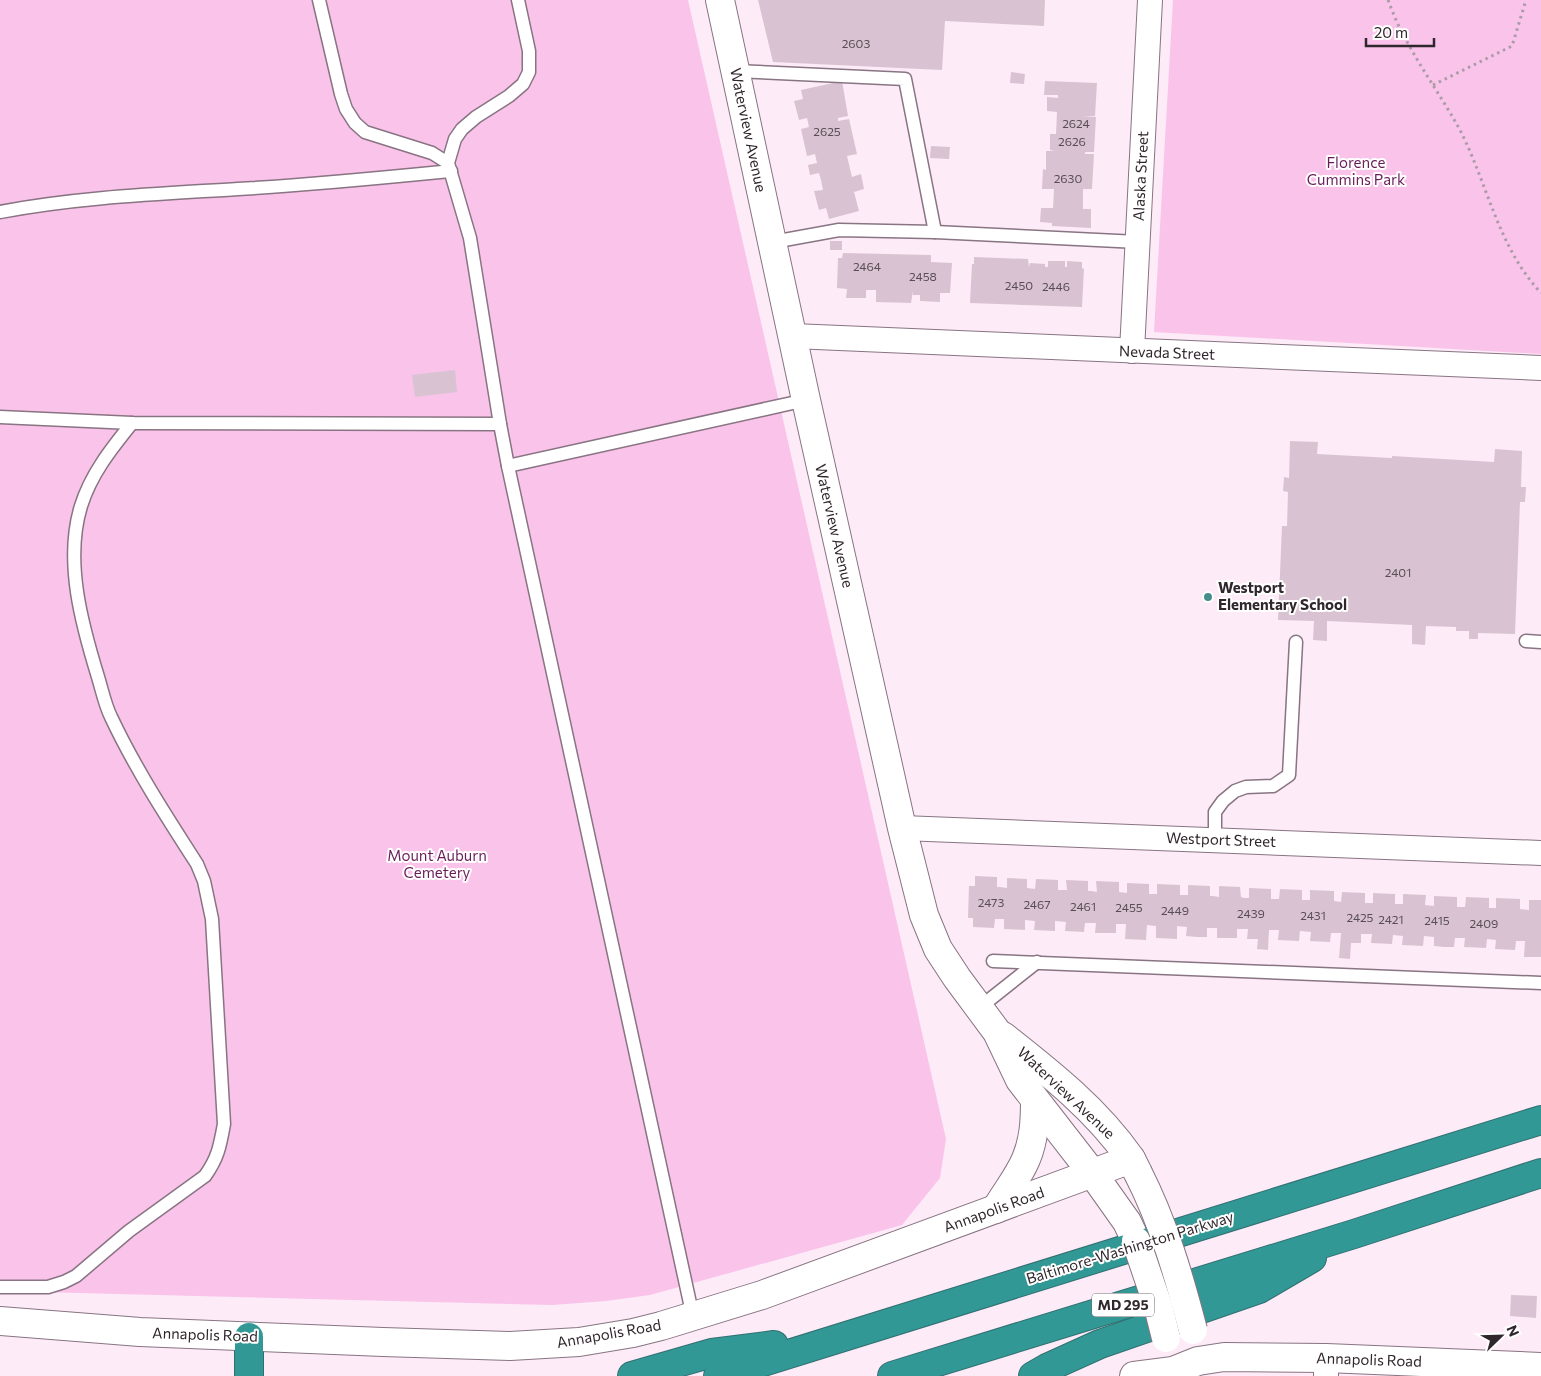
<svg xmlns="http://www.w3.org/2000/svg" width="1541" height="1376" font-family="Commissioner,sans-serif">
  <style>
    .green { fill: #fac3ea }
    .building { fill: #d9c3d2 }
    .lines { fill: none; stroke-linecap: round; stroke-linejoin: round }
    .service-casing { stroke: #887482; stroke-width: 15 }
    .minor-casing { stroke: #887482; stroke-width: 26 }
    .tertiary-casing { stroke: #887482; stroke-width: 30 }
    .secondary-casing { stroke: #887482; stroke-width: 30 }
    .motorway-casing { stroke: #317071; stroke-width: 30 }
    .path { stroke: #aa9ca6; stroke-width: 3; stroke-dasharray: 2.5 4; stroke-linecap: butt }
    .service { stroke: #fff; stroke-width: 12 }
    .minor { stroke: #fff; stroke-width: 24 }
    .tertiary { stroke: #fff; stroke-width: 28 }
    .secondary { stroke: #fff; stroke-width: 28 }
    .motorway { stroke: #329895; stroke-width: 28 }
    .secondary-bridge-casing { stroke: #887482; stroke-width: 30; stroke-linecap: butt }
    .secondary-bridge { stroke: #fff; stroke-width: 28 }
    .poi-dot { fill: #468e8c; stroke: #fff; stroke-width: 2 }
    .labels { text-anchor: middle; stroke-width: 4; stroke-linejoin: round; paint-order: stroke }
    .number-label { font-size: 12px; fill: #5a4e56 }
    .shield { fill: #fff; stroke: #6e686c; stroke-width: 1 }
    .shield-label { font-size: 14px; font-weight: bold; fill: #30272d }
    .street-label { font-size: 15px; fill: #30272d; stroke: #fff }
    .park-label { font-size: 15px; fill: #691e5a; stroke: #fff }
    .poi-label { font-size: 15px; font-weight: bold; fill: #30272d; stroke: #fff; text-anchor: start }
  </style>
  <rect width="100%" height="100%" fill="#fdebf8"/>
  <g class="green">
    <path d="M0 0H688L946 1139 940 1178 902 1225 650 1295 606 1301 552 1305 0 1291Z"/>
    <path d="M1173 0H1541V354L1154 332Z"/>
  </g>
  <g class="building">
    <path d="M758 0H1045L1044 26 945 21 942 70 773 62Z"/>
    <path d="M1011 72 1025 74 1024 84 1010 83Z"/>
    <path d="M842 81 848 116 838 118V121L849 119 857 154 847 156 852 177 861 174 864 189 854 192 859 211 829 219 826 208 819 210 814 191 823 190 821 180 819 173 810 175 808 165 817 163 815 154 807 156 801 129 809 127 807 118 799 120 794 101 803 99 801 90Z"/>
    <path d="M1045 81 1097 83 1095 116H1083L1096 117 1094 152H1085V154H1094L1092 189H1083V209H1091V228L1052 226V223L1040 222 1041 208H1053L1054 189H1042L1043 169 1046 170V151H1055L1050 150V134H1056L1057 112 1047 111V97L1058 98V95H1044Z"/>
    <path d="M931 146 950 147 949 159 930 158Z"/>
    <rect x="830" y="241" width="12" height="9"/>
    <path d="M843 253 931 255V262L952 263 950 293H940V302L920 301V295H913V291L911 303 876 302V290H866V298H846L847 289 837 288 838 258H842Z"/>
    <path d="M974 257 1028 259 1029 267 1030 263 1045 264V267H1048V261H1065V267H1067V261L1082 262V268L1084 269 1082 307 970 303 972 264H974Z"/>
    <path d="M455 370 457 392 415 397 412 375Z"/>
    <path d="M1290 441 1318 442 1317 454 1392 458V456L1494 462 1495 449 1522 451 1521 487H1526L1525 502H1520L1515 634 1478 633V639H1469V631H1456V627L1426 626 1425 645 1412 644V625L1327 621V641L1313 640 1314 621 1278 620 1282 526H1287L1288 492 1283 491 1284 477 1289 478Z"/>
    <path d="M975 876 997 877V887H1000L1007 888V878L1027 879V888L1035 889 1036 879 1058 880V890H1067L1066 880 1088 881V891H1091L1097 892 1096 881 1119 882V892L1127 893V883L1149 884V894H1157V884L1180 885V895H1188V885L1210 886V896H1213L1219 897V886L1240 887 1241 897 1244 898H1249V888L1271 889V899H1279L1280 889 1302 890V900H1310V890L1334 891V901L1341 902 1342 892 1365 893V903H1373V893L1395 894V904H1403V894L1426 895 1425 905 1434 906V896L1457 897V907H1465L1466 897 1489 898V908H1496V898L1520 899V909L1529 910V900H1541V957H1524L1525 941H1516L1515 950 1495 949 1496 940 1487 939 1486 948 1464 947 1465 938H1455L1454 947H1444L1434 946V937L1424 936 1423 946 1402 945 1403 936 1393 935 1392 944 1371 943 1372 934H1361V943H1351L1350 959 1339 958 1341 933H1331L1330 942 1310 941 1311 932 1300 931 1299 941 1278 940 1279 930H1269L1268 950 1257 949 1258 939H1247L1248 929H1237V938H1217V928H1207V937H1197L1186 936 1187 927 1177 926V939L1156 938V926L1147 925 1146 940 1125 939 1126 924H1116V933H1095L1096 923H1085L1084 932 1065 931 1066 922 1055 921V931L1034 930 1035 921 1025 920V930L1004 929V919H995L994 928 973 927V918H968L969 886H975Z"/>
    <path d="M1511 1295 1537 1296 1536 1318 1510 1316Z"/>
  </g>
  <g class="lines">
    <g class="service-casing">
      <g id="service">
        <path d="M319 0 341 94 346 109 355 123 365 132 432 153 448 163"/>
        <path d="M518 0 529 51V72L523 84 509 96 476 117 462 129 455 139 448 163 470 238 500 424 508 466 693 1317"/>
        <path d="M735 71 905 79 935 232"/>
        <path d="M0 212C79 197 159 194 238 189 310 185 380 178 451 171"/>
        <path d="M773 242 839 230 935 232 1138 242"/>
        <path d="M0 417 132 423 500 424"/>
        <path d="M508 466 806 400"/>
        <path d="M1526 641 1541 642"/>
        <path d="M1215 840V812L1223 801 1235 791 1246 787 1273 786 1289 775 1296 642"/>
        <path d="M993 961 1541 983"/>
        <path d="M979 1008 1037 962"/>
        <path d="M0 1287H48L64 1282 76 1276 129 1231 205 1176C218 1158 220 1146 224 1124L212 919 204 881 197 864C166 816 135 768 111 717 105 705 102 690 98 677 82 625 64 561 81 506 91 474 111 449 132 423"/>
      </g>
    </g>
    <g class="minor-casing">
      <g id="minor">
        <path d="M793 336 1541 368"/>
        <path d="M1132 351 1150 0"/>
        <path d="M902 828 1541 853"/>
        <path d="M1326 1376V1358"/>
      </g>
    </g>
    <g class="tertiary-casing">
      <g id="tertiary">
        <path d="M720 0 806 400 902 828 924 915 938 949 957 978 997 1032 1020 1080 1093 1174"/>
        <path d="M1003 1036C1049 1072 1097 1110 1131 1159"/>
      </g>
    </g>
    <g class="secondary-casing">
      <g id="secondary">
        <path d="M1093 1174 1127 1222 1136 1241"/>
        <path d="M996 1209C1006 1192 1019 1176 1026 1159 1034 1140 1035 1121 1035 1101"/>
        <path d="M0 1321 140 1332 383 1342 510 1346 579 1342 633 1333 661 1326 762 1295 1131 1159 1138 1173"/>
        <path d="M1134 1376 1173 1371 1198 1361 1224 1357 1326 1358 1541 1367"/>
      </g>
    </g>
    <g class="motorway-casing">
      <g id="motorway">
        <path d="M249 1337V1376"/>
        <path d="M632 1376 712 1353 774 1345"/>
        <path d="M718 1376 1541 1120"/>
        <path d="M892 1376 1354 1234 1541 1173"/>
        <path d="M1033 1376 1047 1368 1100 1344 1259 1289 1312 1258"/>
      </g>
    </g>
    <g class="path">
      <path d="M1388 0C1393 13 1398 26 1405 38 1422 70 1443 99 1460 130 1488 185 1498 247 1541 293"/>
      <path d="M1433 85 1512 46 1526 0"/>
    </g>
    <use href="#service" class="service"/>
    <use href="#minor" class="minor"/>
    <use href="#tertiary" class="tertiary"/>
    <use href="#secondary" class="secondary"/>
    <use href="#motorway" class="motorway"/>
    <g class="secondary-bridge-casing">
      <g id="secondary-bridge">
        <path d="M1138 1173C1163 1222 1179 1276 1193 1330"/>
        <path d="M1136 1241 1158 1306 1166 1338"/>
      </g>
    </g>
    <use href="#secondary-bridge" class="secondary-bridge"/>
  </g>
  <circle class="poi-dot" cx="1208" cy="597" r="5"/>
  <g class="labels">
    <g class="number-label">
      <text x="856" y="48">2603</text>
      <text x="1076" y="128">2624</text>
      <text x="827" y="136">2625</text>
      <text x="1072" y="146">2626</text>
      <text x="1068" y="183">2630</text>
      <text x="867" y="271">2464</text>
      <text x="923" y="281">2458</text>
      <text x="1019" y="290">2450</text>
      <text x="1056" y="291">2446</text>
      <text x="1398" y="577">2401</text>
      <text x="991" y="907">2473</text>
      <text x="1037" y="909">2467</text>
      <text x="1083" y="911">2461</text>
      <text x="1129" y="912">2455</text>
      <text x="1175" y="915">2449</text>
      <text x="1251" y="918">2439</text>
      <text x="1313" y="920">2431</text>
      <text x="1360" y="922">2425</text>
      <text x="1391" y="924">2421</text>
      <text x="1437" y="925">2415</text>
      <text x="1484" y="928">2409</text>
    </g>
    <rect class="shield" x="1092" y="1293.5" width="62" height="23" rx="4"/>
    <g class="shield-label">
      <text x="1123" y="1310">MD 295</text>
    </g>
    <g class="street-label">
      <text transform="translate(748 130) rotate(78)" y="5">Waterview Avenue</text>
      <text transform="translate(1141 176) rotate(-87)" y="5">Alaska Street</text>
      <text transform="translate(1167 353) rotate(2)" y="5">Nevada Street</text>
      <text transform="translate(834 526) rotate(77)" y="5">Waterview Avenue</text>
      <text transform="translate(1221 840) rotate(2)" y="5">Westport Street</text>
      <text transform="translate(1066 1093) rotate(43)" y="5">Waterview Avenue</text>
      <text transform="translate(994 1210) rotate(-20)" y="5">Annapolis Road</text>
      <text transform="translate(1130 1248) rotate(-17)" y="5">Baltimore-Washington Parkway</text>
      <text transform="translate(609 1334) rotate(-10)" y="5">Annapolis Road</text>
      <text transform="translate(205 1335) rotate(2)" y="5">Annapolis Road</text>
      <text transform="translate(1369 1360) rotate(2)" y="5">Annapolis Road</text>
    </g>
    <g class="park-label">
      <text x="1356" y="168">Florence<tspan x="1356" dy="17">Cummins Park</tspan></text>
      <text x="437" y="861">Mount Auburn<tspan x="437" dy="17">Cemetery</tspan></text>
    </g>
    <g class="poi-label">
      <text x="1218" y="593">Westport<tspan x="1218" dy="17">Elementary School</tspan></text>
    </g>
  </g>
  <g transform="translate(1501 1336) rotate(67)" stroke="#ffffff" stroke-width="4" paint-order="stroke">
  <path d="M0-4L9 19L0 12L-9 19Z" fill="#30272d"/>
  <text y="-8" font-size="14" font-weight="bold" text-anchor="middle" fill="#30272d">N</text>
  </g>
  <path d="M1366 38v8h68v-8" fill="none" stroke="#30272d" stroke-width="2.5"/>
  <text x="1374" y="38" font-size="15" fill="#30272d" stroke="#ffffff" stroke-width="4" paint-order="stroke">20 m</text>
</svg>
